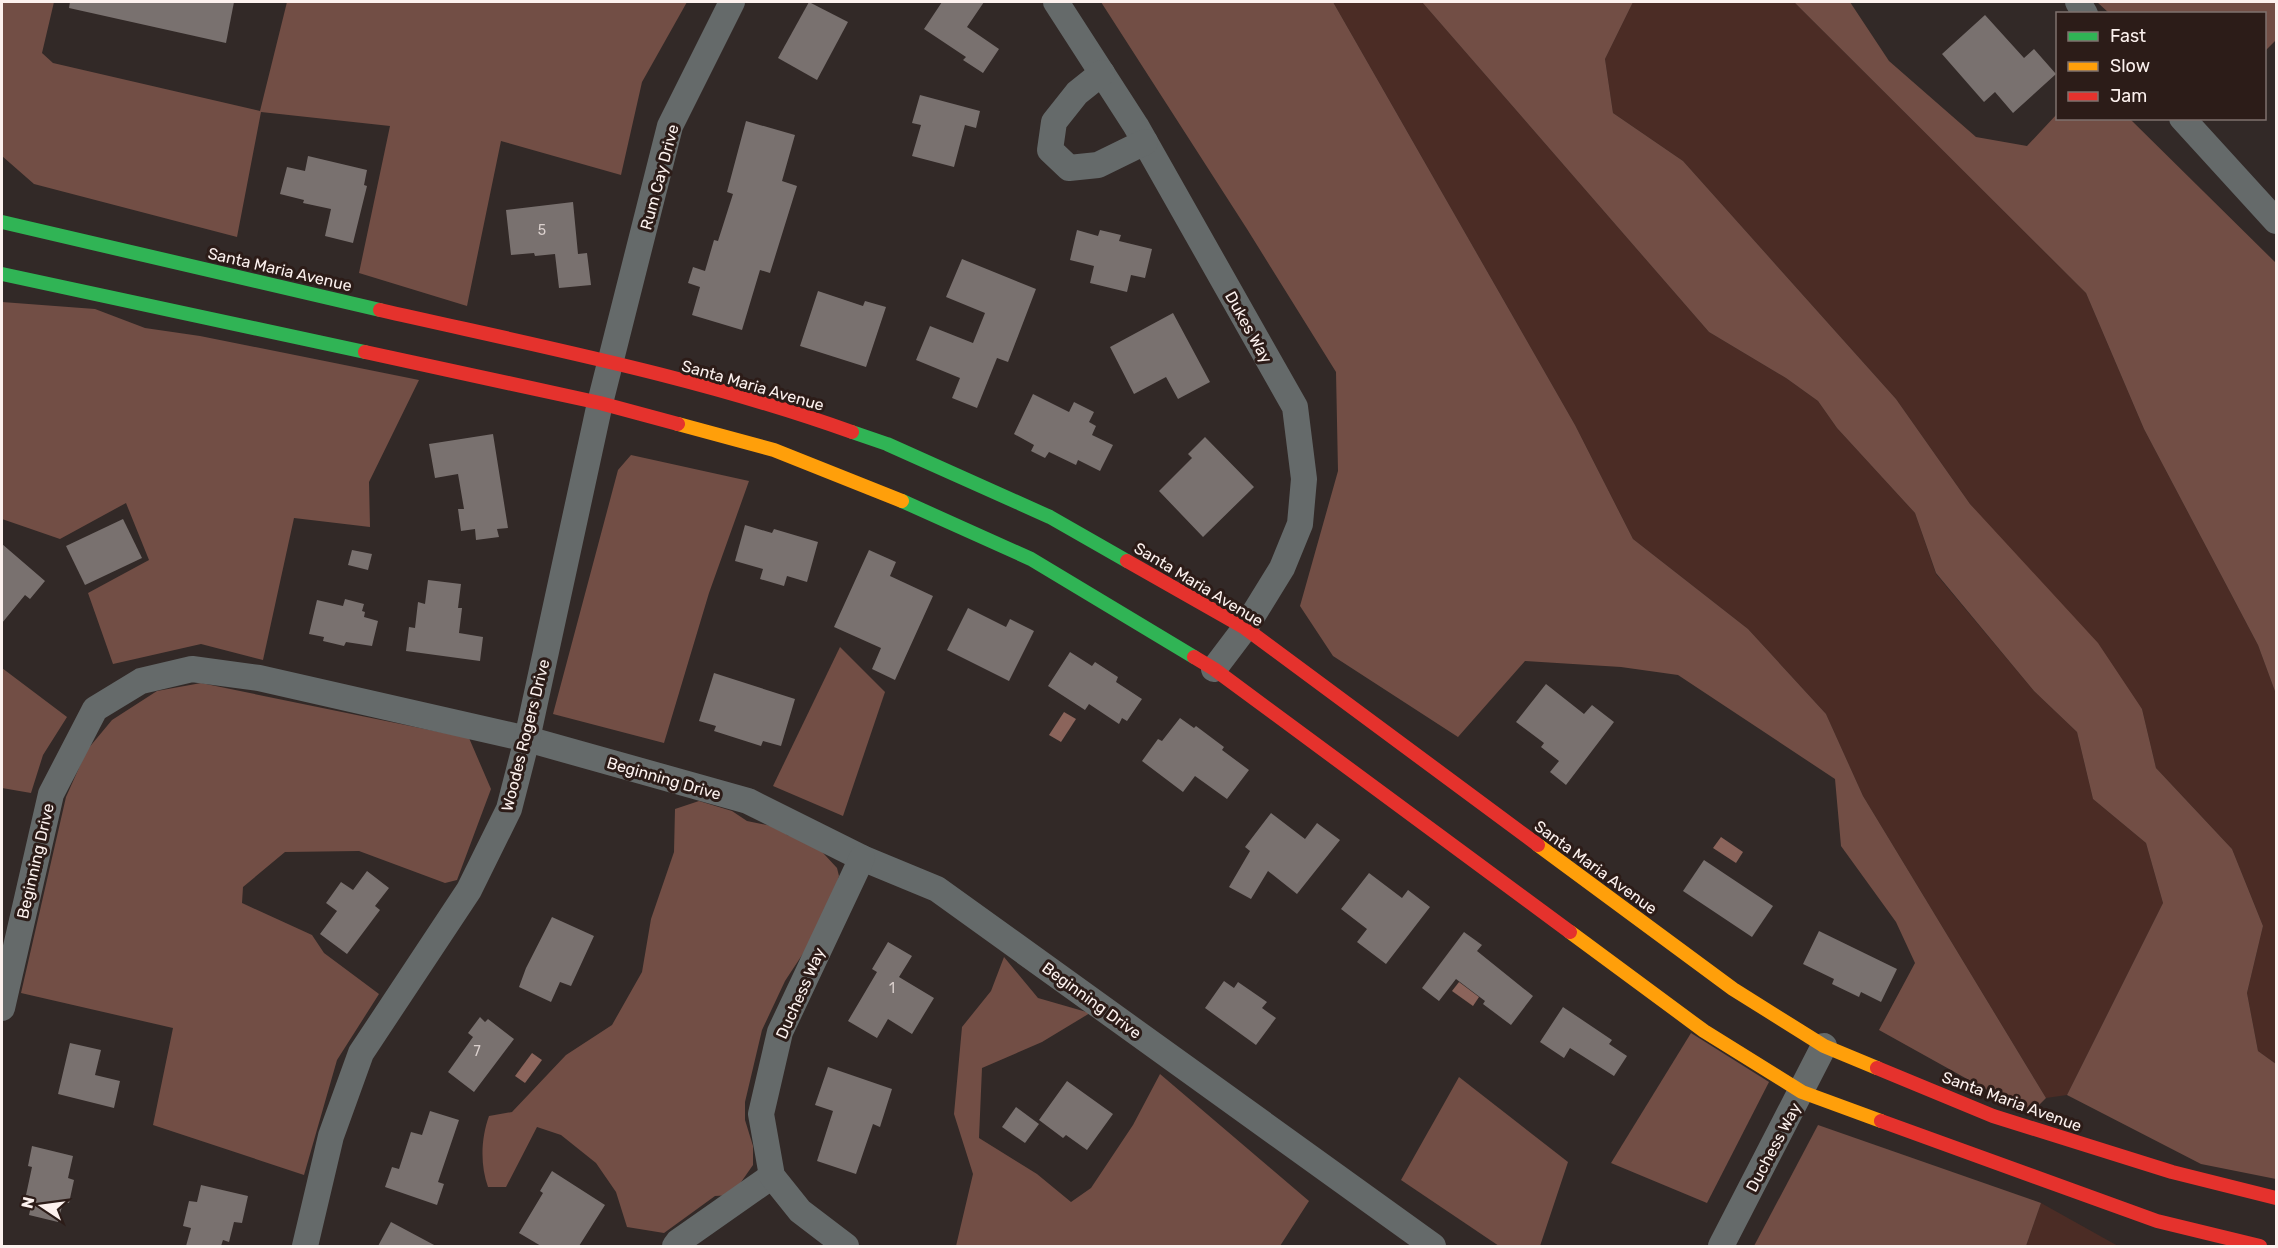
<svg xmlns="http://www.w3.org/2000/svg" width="2278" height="1248" font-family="Rubik,sans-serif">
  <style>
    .green { fill: #4b2c25 }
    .forest { fill: #724e45 }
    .water { fill: #8b645b }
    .building { fill: #79716f }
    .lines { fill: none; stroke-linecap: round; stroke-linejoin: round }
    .street { stroke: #656a6a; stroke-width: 26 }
    .fast { stroke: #30b455; stroke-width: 14 }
    .slow { stroke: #ff9f0a; stroke-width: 14 }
    .jam { stroke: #e5322d; stroke-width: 14 }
    .labels { text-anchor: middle; stroke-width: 6; stroke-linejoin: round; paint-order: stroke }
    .number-label { font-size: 14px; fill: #dbd1ce }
    .street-label { font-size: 16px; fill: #fcf1ee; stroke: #2c1c18 }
  </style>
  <rect width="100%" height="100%" fill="#322927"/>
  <g class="green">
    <path d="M1333 2H1422L1709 332 1786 378 1818 401 1837 428 1915 513 1936 574 2034 691 2077 732 2093 799 2146 843 2163 903 2067 1095 2046 1098 1863 796 1826 714 1748 629 1633 539 1575 425Z"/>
    <path d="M1633 2H1794L2086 293 2144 429 2258 645 2276 694V1064L2258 1051 2247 993 2263 926 2232 849 2156 768 2142 709 1970 504 1896 399 1683 161 1613 113 1605 59Z"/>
    <path d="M2041 1203 2118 1246H2026Z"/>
  </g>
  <g class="forest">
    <path d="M2 2H54L42 53 53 63 260 111 287 2H687L642 82 621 175 501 141 467 306 359 273 390 126 261 112 237 237 34 184 2 156Z"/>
    <path d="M1101 2H1333L1575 425 1633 539 1748 629 1826 714 1863 796 2046 1098 2030 1114 1879 1030 1915 963 1896 922 1841 846 1835 779 1678 675 1621 667 1525 661 1458 737 1333 656 1300 606 1338 471 1336 372 1247 229Z"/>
    <path d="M1422 2H1633L1605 59 1613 113 1683 161 1896 399 1970 504 2098 643 2142 709 2156 768 2232 849 2263 926 2247 993 2258 1051 2276 1064V1179L2201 1164 2067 1095 2163 903 2146 843 2093 799 2077 732 2034 691 1936 573 1915 513 1837 428 1818 401 1786 378 1709 332Z"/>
    <path d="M1794 2H1850L1889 61 1976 137 2027 146 2057 114 2058 118 2130 119 2276 263V694L2258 645 2144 429 2086 293Z"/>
    <path d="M2097 2H2276V40L2265 51 2264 14 2109 13Z"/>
    <path d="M2 302 95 309 145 328 200 336 419 380 369 482 370 527 294 518 263 660 201 644 113 664 88 593 149 560 126 503 60 539 2 519Z"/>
    <path d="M631 455 749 481 709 593 664 743 553 714 618 470Z"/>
    <path d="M840 647 885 692 843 816 773 786Z"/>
    <path d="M2 668 67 717 43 755 31 793 2 788Z"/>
    <path d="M201 683 469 738 491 789 457 880 445 883 359 851 285 852 243 887 242 903 312 935 324 953 379 994 337 1060 304 1175 153 1125 173 1028 21 993 66 797 87 750 112 720 157 691Z"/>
    <path d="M699 801 732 811 747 821 781 828 787 835 812 841 837 868 839 876 825 920 785 981 762 1030 745 1102V1120L753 1146V1165L732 1195 715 1196 664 1233 627 1227 616 1192 596 1163 561 1135 537 1127 506 1187H488C480 1165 481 1138 489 1116L512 1112 566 1055 612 1025 642 972 651 919 674 852 675 809Z"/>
    <path d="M1004 957 1038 998 1090 1013 1042 1042 982 1068 979 1138 1037 1174 1071 1202 1091 1188 1133 1125 1160 1074 1309 1201 1280 1246H956L973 1174 954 1114 962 1027 991 991Z"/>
    <path d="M1691 1033 1769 1082 1707 1203 1611 1163Z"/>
    <path d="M1459 1077 1568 1162 1540 1246H1499L1401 1180Z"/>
    <path d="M1818 1125 2041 1203 2026 1246H1754Z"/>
  </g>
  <g class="water">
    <path d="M1064 712 1076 719 1061 742 1049 735Z"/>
    <path d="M1721 837 1743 852 1736 863 1713 848Z"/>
    <path d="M1459 982 1479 997 1473 1006 1452 991Z"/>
    <path d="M532 1053 542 1060 525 1083 515 1076Z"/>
  </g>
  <g class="building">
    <path d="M70 2H234L226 43 69 8Z"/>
    <path d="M809 2 848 22 817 80 778 58Z"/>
    <path d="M942 2H984L967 27 999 49 983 73 963 60 966 57 924 29Z"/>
    <path d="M1985 15 2024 58 2034 49 2056 74 2013 113 1995 92 1984 102 1942 54Z"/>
    <path d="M920 95 980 111 976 128 965 125 954 167 912 156 921 125 912 123Z"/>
    <path d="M746 121 795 135 782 181 797 186 770 273 760 270 742 330 692 315 700 287 688 283 693 267 705 271 714 240 718 241 733 194 727 192Z"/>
    <path d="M308 156 367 170 364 185 367 186 353 243 325 236 331 209 303 203 304 200 280 194 287 167 305 171Z"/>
    <path d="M573 202 578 254 587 253 591 285 559 288 555 254 535 256 534 253 511 255 506 210Z"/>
    <path d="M1077 230 1098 236 1100 230 1121 235 1119 241 1152 249 1145 278 1131 275 1127 292 1090 283 1094 266 1070 260Z"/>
    <path d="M962 259 1036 289 1008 362 997 358 977 408 952 398 960 378 916 360 930 326 973 343 985 313 946 297Z"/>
    <path d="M818 291 863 306 865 301 886 307 866 367 800 346Z"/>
    <path d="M1173 313 1210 382 1178 399 1166 377 1134 394 1110 347Z"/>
    <path d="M1033 394 1069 412 1074 402 1094 412 1089 422 1096 426 1092 435 1113 445 1100 471 1078 460 1076 465 1049 452 1045 458 1031 451 1034 445 1014 434Z"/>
    <path d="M493 434 508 528 497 529 499 537 476 540 475 529 461 531 458 509H464L458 474 435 478 429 444Z"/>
    <path d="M1205 437 1254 487 1203 537 1159 491 1192 458 1188 454Z"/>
    <path d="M123 519 142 558 85 585 66 546Z"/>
    <path d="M745 525 772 533 774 529 818 542 807 582 787 576 784 586 760 579 763 569 735 561Z"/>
    <path d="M2 544 45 581 30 599 25 595 2 623Z"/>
    <path d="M352 550 372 554 368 570 348 565Z"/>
    <path d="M869 550 896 562 890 576 933 596 895 680 872 669 881 648 834 627Z"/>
    <path d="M428 580 461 584 458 608H462L459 633 483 637 480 661 406 651 409 627 415 628 418 602 425 604Z"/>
    <path d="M345 599 364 604 362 611 365 612 364 617 378 621 372 646 346 642 344 646 323 641 324 637 309 634 317 600 343 606Z"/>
    <path d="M968 608 1006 627 1010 619 1034 631 1009 681 947 650Z"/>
    <path d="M1070 652 1092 666 1095 662 1118 677 1116 682 1142 699 1127 721 1122 718 1119 724 1089 704 1085 710 1048 686Z"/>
    <path d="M714 673 795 699 781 746 763 741 761 746 714 731 716 726 699 721Z"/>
    <path d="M1546 684 1584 714 1592 705 1614 722 1566 785 1550 772 1559 761 1541 747 1544 743 1516 722Z"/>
    <path d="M1180 718 1194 728 1196 726 1224 747 1222 750 1249 770 1227 799 1195 776 1183 792 1142 761 1158 739 1162 741Z"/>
    <path d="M1271 813 1305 839 1317 823 1340 840 1297 894 1268 871 1251 899 1229 887 1250 851 1245 847Z"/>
    <path d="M1704 860 1773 906 1752 937 1683 891Z"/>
    <path d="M367 871 389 888 375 906 380 910 347 954 320 934 337 911 326 903 341 882 353 890Z"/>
    <path d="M1369 873 1402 898 1408 890 1430 907 1386 964 1357 942 1367 929 1341 909Z"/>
    <path d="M552 917 594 936 571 986 560 982 551 1002 519 987 526 968Z"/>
    <path d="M1819 931 1897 969 1881 1002 1861 992 1859 997 1832 984 1834 979 1803 964Z"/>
    <path d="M1464 932 1482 945 1477 951 1533 996 1511 1025 1483 1004 1485 1001 1456 979 1439 1001 1422 988Z"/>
    <path d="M888 942 912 956 899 977 934 998 912 1034 888 1019 877 1038 848 1021 877 972 872 969Z"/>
    <path d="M1224 981 1234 988 1238 982 1267 1002 1262 1008 1276 1018 1256 1045 1205 1008Z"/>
    <path d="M1563 1007 1612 1040 1609 1044 1627 1056 1614 1076 1570 1048 1564 1058 1540 1042Z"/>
    <path d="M480 1017 485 1022 488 1019 514 1039 474 1092 448 1072 473 1037 468 1033Z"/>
    <path d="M70 1043 101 1050 95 1075 120 1081 114 1108 58 1094Z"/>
    <path d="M828 1067 892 1089 880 1127 873 1124 856 1174 817 1161 833 1111 815 1105Z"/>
    <path d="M1067 1081 1113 1114 1087 1150 1066 1135 1063 1138 1039 1120Z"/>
    <path d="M1016 1107 1039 1124 1025 1143 1002 1127Z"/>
    <path d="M430 1111 459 1120 438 1182 444 1184 437 1205 385 1187 392 1167 399 1169 411 1132 422 1135Z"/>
    <path d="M32 1146 73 1156 68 1178 74 1180 69 1203 63 1202 58 1222 29 1215 33 1197 26 1195 32 1167 28 1166Z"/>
    <path d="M552 1171 605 1205 579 1246H541L519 1233 543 1193 540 1191Z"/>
    <path d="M201 1185 248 1196 242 1223 234 1222 229 1242 223 1240 221 1246H186L191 1228 183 1226 189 1201 197 1202Z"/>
    <path d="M391 1222 436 1246H378Z"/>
  </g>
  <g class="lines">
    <g class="street">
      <path d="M1056 2 1136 126 1295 407 1304 479 1300 524 1282 568 1245 628 1214 669"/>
      <path d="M2078 2 2085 14"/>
      <path d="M1102 73 1077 93 1054 122 1050 150 1069 168 1098 165 1145 142"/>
      <path d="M2182 118 2276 221"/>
      <path d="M2 1008 51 794 95 709 141 681 192 669 259 678 527 739 748 801 862 858 937 889 1433 1246"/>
      <path d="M305 1246 331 1136 361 1053 469 890 509 809 527 739 600 403 670 126 732 2"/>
      <path d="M675 1246 678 1242 772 1176"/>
      <path d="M846 1246 800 1211 772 1176 761 1114 780 1032 862 858"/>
      <path d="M1721 1246 1824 1046"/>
    </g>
    <g class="fast">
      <path d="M2 222 380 310"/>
      <path d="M2 274 365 352"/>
      <path d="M852 432 887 444 1050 517 1127 561"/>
      <path d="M902 501 1031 559 1194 657"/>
    </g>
    <g class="slow">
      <path d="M678 424 774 450 902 501"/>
      <path d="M1538 845 1733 989 1824 1046 1877 1068"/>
      <path d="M1570 932 1704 1031 1802 1092 1881 1121"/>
    </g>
    <g class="jam">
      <path d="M380 310C538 346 699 377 852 432"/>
      <path d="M365 352 600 403 678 424"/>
      <path d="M1127 561 1245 628 1538 845"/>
      <path d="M1194 657 1214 669 1570 932"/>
      <path d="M1877 1068 1993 1116 2172 1172 2276 1198"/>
      <path d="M1881 1121 2157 1221 2260 1246"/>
    </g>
  </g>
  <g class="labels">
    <g class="number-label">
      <text x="542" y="235">5</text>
      <text x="892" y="993">1</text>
      <text x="477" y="1056">7</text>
    </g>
    <g class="street-label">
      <text transform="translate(659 177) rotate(-75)" y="6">Rum Cay Drive</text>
      <text transform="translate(280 269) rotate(13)" y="6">Santa Maria Avenue</text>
      <text transform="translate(1249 327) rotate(61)" y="6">Dukes Way</text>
      <text transform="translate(753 385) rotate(16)" y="6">Santa Maria Avenue</text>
      <text transform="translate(1199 584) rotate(31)" y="6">Santa Maria Avenue</text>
      <text transform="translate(525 735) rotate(-76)" y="6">Woodes Rogers Drive</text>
      <text transform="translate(664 778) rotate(16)" y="6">Beginning Drive</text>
      <text transform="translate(35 861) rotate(-77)" y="6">Beginning Drive</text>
      <text transform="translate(1596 867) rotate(36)" y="6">Santa Maria Avenue</text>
      <text transform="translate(800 993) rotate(-66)" y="6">Duchess Way</text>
      <text transform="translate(1092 1000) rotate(36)" y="6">Beginning Drive</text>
      <text transform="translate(2012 1101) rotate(20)" y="6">Santa Maria Avenue</text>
      <text transform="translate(1773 1147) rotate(-62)" y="6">Duchess Way</text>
    </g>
  </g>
  <rect width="2278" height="1248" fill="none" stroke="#fcf1ee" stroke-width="6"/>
  <rect x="2056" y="12" width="210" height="108" fill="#2c1c18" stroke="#7f716e" stroke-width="1.5"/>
  <rect x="2068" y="32" width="30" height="9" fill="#30b455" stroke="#7f716e" stroke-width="1.5"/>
  <text x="2110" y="42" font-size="18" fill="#fcf1ee">Fast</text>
  <rect x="2068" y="62" width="30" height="9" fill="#ff9f0a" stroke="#7f716e" stroke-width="1.5"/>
  <text x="2110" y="72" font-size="18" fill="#fcf1ee">Slow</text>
  <rect x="2068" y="92" width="30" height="9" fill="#e5322d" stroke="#7f716e" stroke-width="1.5"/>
  <text x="2110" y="102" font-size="18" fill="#fcf1ee">Jam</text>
  <g transform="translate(42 1206) rotate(283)" stroke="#2c1c18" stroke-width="4.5" paint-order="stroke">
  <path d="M0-4.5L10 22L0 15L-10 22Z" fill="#fcf1ee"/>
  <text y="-9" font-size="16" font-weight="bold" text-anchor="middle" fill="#fcf1ee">N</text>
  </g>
</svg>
